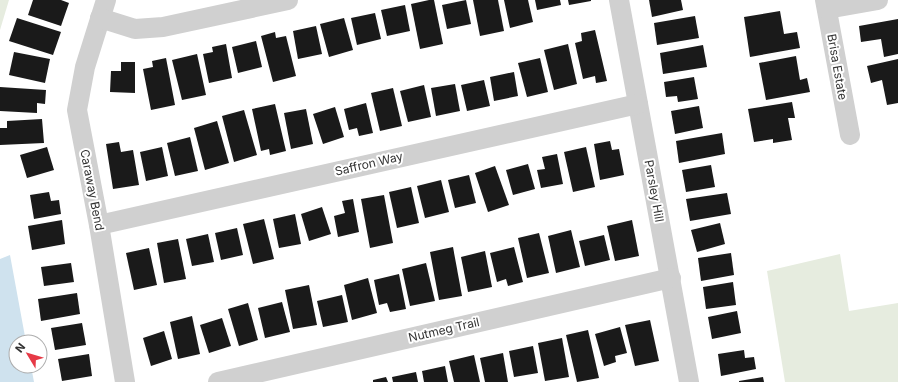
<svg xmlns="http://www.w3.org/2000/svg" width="898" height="382" font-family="Inter,sans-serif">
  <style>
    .green { fill: #e6ecdf }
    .water { fill: #cfe2ee }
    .building { fill: #1a1a1a }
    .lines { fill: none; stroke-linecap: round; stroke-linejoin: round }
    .minor { stroke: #d0d0d0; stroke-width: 20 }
    .labels { text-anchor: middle; stroke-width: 4; stroke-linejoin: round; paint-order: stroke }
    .street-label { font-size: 12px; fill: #333; stroke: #fff }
  </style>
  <rect width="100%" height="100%" fill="#fff"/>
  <g class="green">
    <path d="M0 0H9L0 30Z"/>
    <path d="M840 254 849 311 898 303V382H785L767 271Z"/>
  </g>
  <path class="water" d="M10 255 26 342H16V366H31L34 382H0V259Z"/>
  <g class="building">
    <path d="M33 0H61L69 3 61 26 28 15Z"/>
    <path d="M429 0H434L443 44 420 49 411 4Z"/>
    <path d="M466 0 471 24 447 29 442 5Z"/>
    <path d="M473 0H498L504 31 480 36Z"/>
    <path d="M504 0H528L533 22 510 28Z"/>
    <path d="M535 0H560L561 5 537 10Z"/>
    <path d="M568 0H591V1L569 5Z"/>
    <path d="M649 0H681L683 10 652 17Z"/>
    <path d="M405 5 410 31 387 36 381 10Z"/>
    <path d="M780 11 784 34 797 32 800 48 750 57 744 17Z"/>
    <path d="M375 13 381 39 357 45 351 18Z"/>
    <path d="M695 16 699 38 657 45 654 23Z"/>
    <path d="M17 18 61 32 53 55 9 41Z"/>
    <path d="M344 18 353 50 329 57 320 24Z"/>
    <path d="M898 19V54L884 57 881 39 861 42 859 26Z"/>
    <path d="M316 26 322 54 298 59 293 31Z"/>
    <path d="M595 30 607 81 596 83 595 76 583 79 575 43 582 41 581 33Z"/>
    <path d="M275 32 276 38 286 36 296 76 273 82 261 36Z"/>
    <path d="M256 41 262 67 238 73 232 47Z"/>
    <path d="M226 44 232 78 209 83 203 54 213 52 212 47Z"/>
    <path d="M568 44 577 84 554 90 544 50Z"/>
    <path d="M703 45 707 67 663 74 660 53Z"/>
    <path d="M14 52 50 59 45 83 9 75Z"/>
    <path d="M197 54 206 95 182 100 172 60Z"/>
    <path d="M796 56 800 80 807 78 810 92 766 100 759 63Z"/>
    <path d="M166 58 175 105 151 110 143 69 153 67 152 61Z"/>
    <path d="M540 58 548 92 527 97 518 63Z"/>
    <path d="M898 59V103L887 105 882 80 871 83 867 66Z"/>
    <path d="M121 62H135V93L110 92 111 71H121Z"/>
    <path d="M514 72 518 96 494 101 490 77Z"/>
    <path d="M694 77 698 99 678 102 677 96 666 97 664 82Z"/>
    <path d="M484 80 490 106 467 111 461 85Z"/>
    <path d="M455 84 460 111 436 116 431 88Z"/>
    <path d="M424 85 431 117 408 122 400 91Z"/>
    <path d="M0 87 46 90 45 104 37 103V113L0 111Z"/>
    <path d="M393 88 402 126 380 131 371 93Z"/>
    <path d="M792 102 795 118H788L792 140 773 143V139L754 142 748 109Z"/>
    <path d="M366 103 373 133 359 136 357 128 349 130 344 109Z"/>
    <path d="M275 104 286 151 270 155 269 149 261 151 252 109Z"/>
    <path d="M699 106 703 128 675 134 671 111Z"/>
    <path d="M335 107 344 137 323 144 313 114Z"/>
    <path d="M306 109 313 144 291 149 284 113Z"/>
    <path d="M244 110 257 155 234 162 222 116Z"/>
    <path d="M42 119 44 143 0 145V128H7V121Z"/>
    <path d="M217 121 229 163 205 170 194 128Z"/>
    <path d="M722 133 725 154 679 163 676 141Z"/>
    <path d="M190 137 198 171 175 176 167 143Z"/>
    <path d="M610 141 612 150 619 149 624 175 600 180 594 144Z"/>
    <path d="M119 142 121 152 133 150 139 185 113 189 106 144Z"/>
    <path d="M47 147 54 170 27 178 20 155Z"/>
    <path d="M162 147 168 176 146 181 140 152Z"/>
    <path d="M586 147 595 187 573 192 564 152Z"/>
    <path d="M557 154 563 184 541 188 537 170 545 169 542 157Z"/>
    <path d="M528 164 535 189 513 195 506 170Z"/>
    <path d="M711 165 715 187 686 192 682 170Z"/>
    <path d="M495 166 509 205 488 212 475 173Z"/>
    <path d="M469 175 476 203 455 208 448 180Z"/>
    <path d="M441 180 449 212 425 218 417 186Z"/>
    <path d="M411 187 419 223 397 228 389 192Z"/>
    <path d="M49 192 51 201 59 200 61 214 34 219 30 195Z"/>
    <path d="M727 193 731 214 690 221 686 199Z"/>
    <path d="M384 195 393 243 370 248 361 199Z"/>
    <path d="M353 199 359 232 338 237 334 216 345 213 342 201Z"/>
    <path d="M322 207 331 234 309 241 301 214Z"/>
    <path d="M295 214 301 244 279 248 273 219Z"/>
    <path d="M264 219 274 259 253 264 243 224Z"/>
    <path d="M62 220 65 244 32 250 28 226Z"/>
    <path d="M632 220 639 256 615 261 607 226Z"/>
    <path d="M720 223 725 244 697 252 691 230Z"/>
    <path d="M237 228 243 255 221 260 215 233Z"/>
    <path d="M571 230 580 267 556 273 548 236Z"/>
    <path d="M539 233 549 273 527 278 518 238Z"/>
    <path d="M208 234 214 262 192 266 186 239Z"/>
    <path d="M604 235 610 260 585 266 579 241Z"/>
    <path d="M178 239 186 279 164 283 157 243Z"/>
    <path d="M453 247 462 296 439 300 430 252Z"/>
    <path d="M514 247 523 282 508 286 506 279 497 282 490 253Z"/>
    <path d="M149 248 157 285 134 290 126 253Z"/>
    <path d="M485 251 492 287 468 292 461 257Z"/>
    <path d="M731 253 734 275 701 281 698 258Z"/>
    <path d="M71 263 74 282 44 286 41 267Z"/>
    <path d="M426 263 435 301 410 306 402 269Z"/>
    <path d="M399 274 406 309 390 312 387 303 379 305 374 280Z"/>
    <path d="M368 278 377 313 352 320 344 285Z"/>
    <path d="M733 282 736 305 706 309 703 287Z"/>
    <path d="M309 285 317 325 293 329 285 290Z"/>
    <path d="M77 293 80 314 41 321 38 299Z"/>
    <path d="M342 295 348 322 323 327 317 301Z"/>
    <path d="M282 302 290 332 265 338 258 308Z"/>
    <path d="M248 303 258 340 239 346 228 309Z"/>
    <path d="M737 311 741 333 712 339 708 317Z"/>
    <path d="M192 316 200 354 178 359 170 322Z"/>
    <path d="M222 318 231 346 209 353 200 325Z"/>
    <path d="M650 320 659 361 635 366 625 325Z"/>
    <path d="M82 323 86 345 55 350 51 328Z"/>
    <path d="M620 327 627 353 615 356 616 362 604 366 595 334Z"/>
    <path d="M588 330 599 378 577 382 566 335Z"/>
    <path d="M164 331 172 359 151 366 143 338Z"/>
    <path d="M562 338 569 377 545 381 538 343Z"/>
    <path d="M533 346 538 373 514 377 509 351Z"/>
    <path d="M744 350 745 358 754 357 756 369 721 376 718 354Z"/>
    <path d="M503 353 508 382H485L480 358Z"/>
    <path d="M89 354 92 376 62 381 58 359Z"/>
    <path d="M474 355 480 382H454L449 361Z"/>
    <path d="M445 366 448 382H424L422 371Z"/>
    <path d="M416 372 418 382H393L392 377Z"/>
    <path d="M386 377 388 382H373V380Z"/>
    <path d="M763 377 764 382H739V381Z"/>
  </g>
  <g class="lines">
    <g class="minor">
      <path d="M106 0 85 67 77 110 99 225 125 382"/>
      <path d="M619 0 689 382"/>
      <path d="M825 0 850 135"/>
      <path d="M827 9 878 0"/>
      <path d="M100 18 135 29 163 27 288 0"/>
      <path d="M99 225 638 104"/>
      <path d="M218 382 671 278"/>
    </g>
  </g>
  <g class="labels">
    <g class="street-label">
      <text transform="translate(837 67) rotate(80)" y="4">Brisa Estate</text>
      <text transform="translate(369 164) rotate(-13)" y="4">Saffron Way</text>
      <text transform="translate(92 190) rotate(79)" y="4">Caraway Bend</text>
      <text transform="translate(654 191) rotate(80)" y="4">Parsley Hill</text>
      <text transform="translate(444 330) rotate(-13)" y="4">Nutmeg Trail</text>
    </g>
  </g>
  <g transform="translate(28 354) rotate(308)"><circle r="19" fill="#ffffff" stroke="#adadad"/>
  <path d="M0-3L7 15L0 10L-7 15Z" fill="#e63946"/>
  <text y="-6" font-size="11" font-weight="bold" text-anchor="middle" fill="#333333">N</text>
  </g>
</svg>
